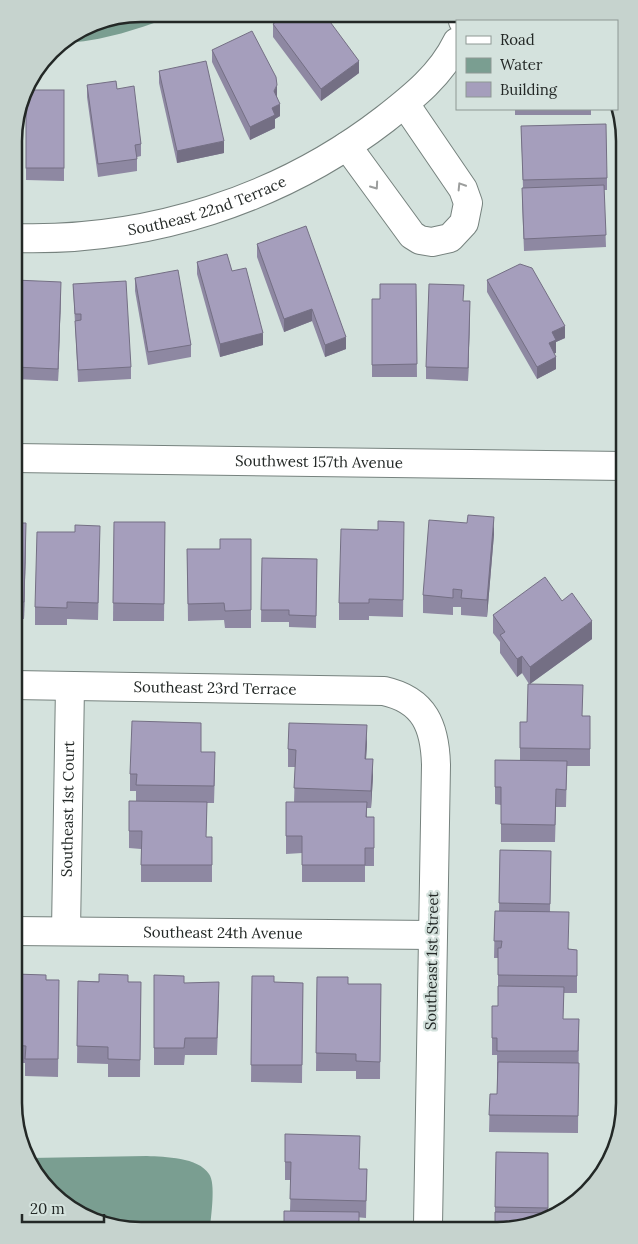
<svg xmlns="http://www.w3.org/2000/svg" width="638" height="1244" font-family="Lora,serif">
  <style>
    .water { fill: #7a9e91 }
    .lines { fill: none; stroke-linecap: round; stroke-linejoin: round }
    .minor-casing { stroke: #76827e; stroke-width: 30 }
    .minor { stroke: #fff; stroke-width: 28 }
    .wall { fill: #8e88a2 }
    .shaded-wall { fill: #746f84 }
    .building { fill: #a59ebc; stroke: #746f84 }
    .oneway { stroke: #9c9e9d }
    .labels { text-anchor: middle; stroke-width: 4.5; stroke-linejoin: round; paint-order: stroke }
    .street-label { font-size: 15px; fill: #232826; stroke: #d4e2dd }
    .rim { fill: none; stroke: #232826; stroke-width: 2.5 }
  </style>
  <rect width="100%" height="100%" fill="#d4e2dd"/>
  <g class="water">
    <path d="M141 14H179C141 28 102 42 61 43L93 23Z"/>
    <path d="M147 1156C165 1157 198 1157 209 1174 216 1183 211 1216 210 1228L124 1229 57 1199 30 1158Z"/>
  </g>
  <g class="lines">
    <g class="minor-casing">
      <g id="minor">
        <path d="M463 21 465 16"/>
        <path d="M347 146 412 235 420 240 432 242 450 238 464 223 468 203 463 189 405 104"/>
        <path id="s1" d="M15 238C148 242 280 200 385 119 413 97 441 75 457 42"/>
        <path id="s2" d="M14 458 624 466"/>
        <path id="s3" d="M14 685 384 691C425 700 435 727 436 765L428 1225"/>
        <path id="s4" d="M14 931 432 935"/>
        <path id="s5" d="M66 931 70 686"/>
      </g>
    </g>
    <use href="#minor" class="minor"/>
  </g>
  <g class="wall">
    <path d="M273 24 359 73 321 101 273 37Z"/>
    <path d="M212 50 277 97 280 116 275 119V128L250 140 212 62Z"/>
    <path d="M159 71 224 153 177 163 159 83Z"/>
    <path d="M87 85 117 89 141 144V156L137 157V171L98 177 87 97Z"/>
    <path d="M26 90H64V181L26 180Z"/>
    <rect x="515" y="109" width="76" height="6"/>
    <path d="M521 126 607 178V190H604L606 247 524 251 522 201 523 188Z"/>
    <path d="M257 244 346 349 325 357 312 321 284 332 257 257Z"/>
    <path d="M197 262 232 271 263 345 220 357 197 274Z"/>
    <path d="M135 278 191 345V357L148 365 135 291Z"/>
    <path d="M15 280 61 294 58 381 15 379Z"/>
    <path d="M487 280 565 338 556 342V353H554L556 369 537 379 487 292Z"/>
    <path d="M73 284 131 367V379L78 382Z"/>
    <path d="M416 284 417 377H372V299H380Z"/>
    <path d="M463 301 470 314 468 381 426 379V367Z"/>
    <path d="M114 522H165L164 621H113Z"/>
    <path d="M14 523 26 540 24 619H14Z"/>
    <path d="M494 534 487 617 461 615V607H453V615L423 613V595Z"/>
    <path d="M251 539V628H225L224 620 188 621 187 549H220Z"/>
    <path d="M404 540 403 617 369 616V620H339V603Z"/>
    <path d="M100 543 98 620 67 619V625H35V607Z"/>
    <path d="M262 558 317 559 316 628 289 627V622H261Z"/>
    <path d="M562 601 592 639 530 684 583 716H590V766H567L566 807H556L555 842H501V805L495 804V760H520V722H527L529 684 522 673 517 677 500 653V642L493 633V615Z"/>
    <path d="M367 743 366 759 373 776 371 808H367V817H374V866H365V882H302V853L286 854V836L294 802 295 767H288V749Z"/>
    <path d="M201 752 215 769 214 803H207L206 837H212V882H141V849L129 848V801H136V791H130V774Z"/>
    <path d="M500 850 551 851 550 911 569 949 577 950V993H564L563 1019H579L578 1133 489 1132 490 1094H497V1055H492V1038L498 1006V958H494L495 911H499Z"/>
    <path d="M154 975 184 983 219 1000 217 1055H185L184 1065H154Z"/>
    <path d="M252 976 274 982 303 983 302 1083 251 1082Z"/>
    <path d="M317 977 348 984H381L380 1079H356V1071H316Z"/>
    <path d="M14 979 59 980 58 1077 25 1076V1063H14Z"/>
    <path d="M78 981 141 982 140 1077H108V1064L77 1063Z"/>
    <path d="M285 1134 360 1169H367L366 1218 290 1211 291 1180H285Z"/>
    <path d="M548 1153V1213L495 1219V1207Z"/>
  </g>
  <g class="shaded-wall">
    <path d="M359 61V73L321 101V89Z"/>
    <path d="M277 85V97L274 104V91Z"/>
    <path d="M280 104V116L275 119V128L250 140V127L272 108Z"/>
    <path d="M224 141V153L177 163V151Z"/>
    <path d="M61 282V294L58 381V369Z"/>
    <path d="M470 301V314L468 381V368Z"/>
    <path d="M312 309V321L284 332V319Z"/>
    <path d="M565 326V338L556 342V353L549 355V343L552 332Z"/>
    <path d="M263 333V345L220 357V344Z"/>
    <path d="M346 337V349L325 357V345Z"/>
    <path d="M556 357V369L537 379V367Z"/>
    <path d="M494 517V534L487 617V600Z"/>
    <path d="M26 523V540L24 619V602Z"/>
    <path d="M592 621V639L530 684V667Z"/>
    <path d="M522 656V673L517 677V659Z"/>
    <path d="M367 725V743L365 776V759Z"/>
    <path d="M373 759V776L371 808V791Z"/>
  </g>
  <g class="building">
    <path d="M286 15H325L359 61 321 89 273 24Z"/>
    <path d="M526 18 532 21H526Z"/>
    <path d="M252 31 276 77 277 85 274 91 280 104 272 108 275 115 250 127 212 50Z"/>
    <path d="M206 61 224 141 177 151 159 71Z"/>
    <path d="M116 81 117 89 134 86 141 144 135 145 137 159 98 164 87 85Z"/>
    <rect x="26" y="90" width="38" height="78"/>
    <path d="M606 124 607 178 523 180 521 126Z"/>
    <path d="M604 185 606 235 524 239 522 188Z"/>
    <path d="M306 226 346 337 325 345 312 309 284 319 257 244Z"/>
    <path d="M227 254 232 271 246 268 263 333 220 344 197 262Z"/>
    <path d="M520 264 532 268 565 326 552 332 556 340 549 343 556 357 537 367 487 280Z"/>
    <path d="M178 270 191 345 148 352 135 278Z"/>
    <path d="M15 280 61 282 58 369 15 367V325L18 326V315H15Z"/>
    <path d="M126 281 131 367 78 370 75 321 81 320V314H75L73 284Z"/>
    <path d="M380 284H416L417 364 372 365V299H380Z"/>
    <path d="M429 284 464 285 463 301H470L468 368 426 367Z"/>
    <path d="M468 515 494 517 487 600 461 598 462 590 453 589V598L423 595 429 520 467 523Z"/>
    <path d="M378 521 404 522 403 600 369 599V603H339L341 529 378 530Z"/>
    <path d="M114 522H165L164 604 113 603Z"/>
    <path d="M14 523H26L24 602H14Z"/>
    <path d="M75 525 100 526 98 603 67 602V608L35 607 37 532H75Z"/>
    <path d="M220 539H251V610L225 611 224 603 188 604 187 549H220Z"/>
    <path d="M262 558 317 559 316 616 289 615V610H261Z"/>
    <path d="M545 577 562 601 572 593 592 621 530 667 522 656 517 659 500 635 505 632 493 615Z"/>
    <path d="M528 684 583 685 582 716H590V749L520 748V722H527Z"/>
    <path d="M132 721 201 723V752H215L214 786 136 785 137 774H130Z"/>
    <path d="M289 723 367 725 365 759H373L371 791 294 788 296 750 288 749Z"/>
    <path d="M495 760 567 761 566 790 556 789 555 825 501 824V787H495Z"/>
    <path d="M129 801 207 802 206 837H212V865H141L142 831H129Z"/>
    <path d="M286 802H367L366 817H374V848H365V865H302V836H286Z"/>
    <path d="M500 850 551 851 550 904 499 903Z"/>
    <path d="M495 911 569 912 568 949 577 950V976L498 975V948H501L502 941H494Z"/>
    <path d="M15 974 46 975V980H59L58 1059H25L26 1046 14 1045V979H15Z"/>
    <path d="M99 974 128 975V982H141L140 1060 108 1059V1047L77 1046 78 981 99 982Z"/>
    <path d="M154 975 184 976V983L219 982 217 1038H185L184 1048H154Z"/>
    <path d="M252 976H274V982L303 983 302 1065H251Z"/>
    <path d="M317 977H348V984H381L380 1062 356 1061V1054L316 1053Z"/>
    <path d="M498 986 564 987 563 1019H579L578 1051H497V1038H492V1006H498Z"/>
    <path d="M498 1062 579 1063 578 1116 489 1115 490 1094H497Z"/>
    <path d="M285 1134 360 1136 359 1169H367L366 1201 290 1199 291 1162H285Z"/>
    <path d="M496 1152 548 1153V1208L495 1207Z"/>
    <path d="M284 1211 359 1212V1226L284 1227Z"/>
    <path d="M495 1212 552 1213 538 1224H495Z"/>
  </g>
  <defs><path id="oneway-chevron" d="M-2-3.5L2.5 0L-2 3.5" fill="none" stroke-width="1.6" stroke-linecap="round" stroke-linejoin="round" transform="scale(1.25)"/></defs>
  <g class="oneway">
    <use href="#oneway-chevron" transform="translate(375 186) rotate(55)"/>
    <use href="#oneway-chevron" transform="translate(461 186) rotate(-122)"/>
  </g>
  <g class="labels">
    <g class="street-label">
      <text dy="5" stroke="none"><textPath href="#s1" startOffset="196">Southeast 22nd Terrace</textPath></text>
      <text dy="5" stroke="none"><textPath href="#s2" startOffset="305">Southwest 157th Avenue</textPath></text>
      <text dy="5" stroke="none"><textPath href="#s3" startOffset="201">Southeast 23rd Terrace</textPath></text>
      <text dy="5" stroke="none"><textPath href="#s5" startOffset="122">Southeast 1st Court</textPath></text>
      <text dy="5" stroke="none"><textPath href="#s4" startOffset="209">Southeast 24th Avenue</textPath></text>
      <text transform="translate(432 961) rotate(-89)" y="5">Southeast 1st Street</text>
    </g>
  </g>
  <path d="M0 0H638V1244H0ZM141 22H497A119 119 0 0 1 616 141V1103A119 119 0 0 1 497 1222H141A119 119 0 0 1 22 1103V141A119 119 0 0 1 141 22Z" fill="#c6d3ce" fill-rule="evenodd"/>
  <path class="rim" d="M141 22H497A119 119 0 0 1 616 141V1103A119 119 0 0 1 497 1222H141A119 119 0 0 1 22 1103V141A119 119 0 0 1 141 22Z"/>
  <rect x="456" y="20" width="162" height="90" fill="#d4e2dd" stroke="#8d9894"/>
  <rect x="466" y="36" width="25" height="8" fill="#ffffff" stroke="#8d9894"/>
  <text x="500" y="45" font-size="15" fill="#232826">Road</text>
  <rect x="466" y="58" width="25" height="15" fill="#7a9e91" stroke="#8d9894"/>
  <text x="500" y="70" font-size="15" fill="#232826">Water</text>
  <rect x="466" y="82" width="25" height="15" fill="#a59ebc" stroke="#8d9894"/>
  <text x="500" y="95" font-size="15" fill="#232826">Building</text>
  <path d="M22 1214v8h82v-8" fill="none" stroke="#232826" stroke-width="2.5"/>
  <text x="30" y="1214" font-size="15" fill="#232826" stroke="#d4e2dd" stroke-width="4" paint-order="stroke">20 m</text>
</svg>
